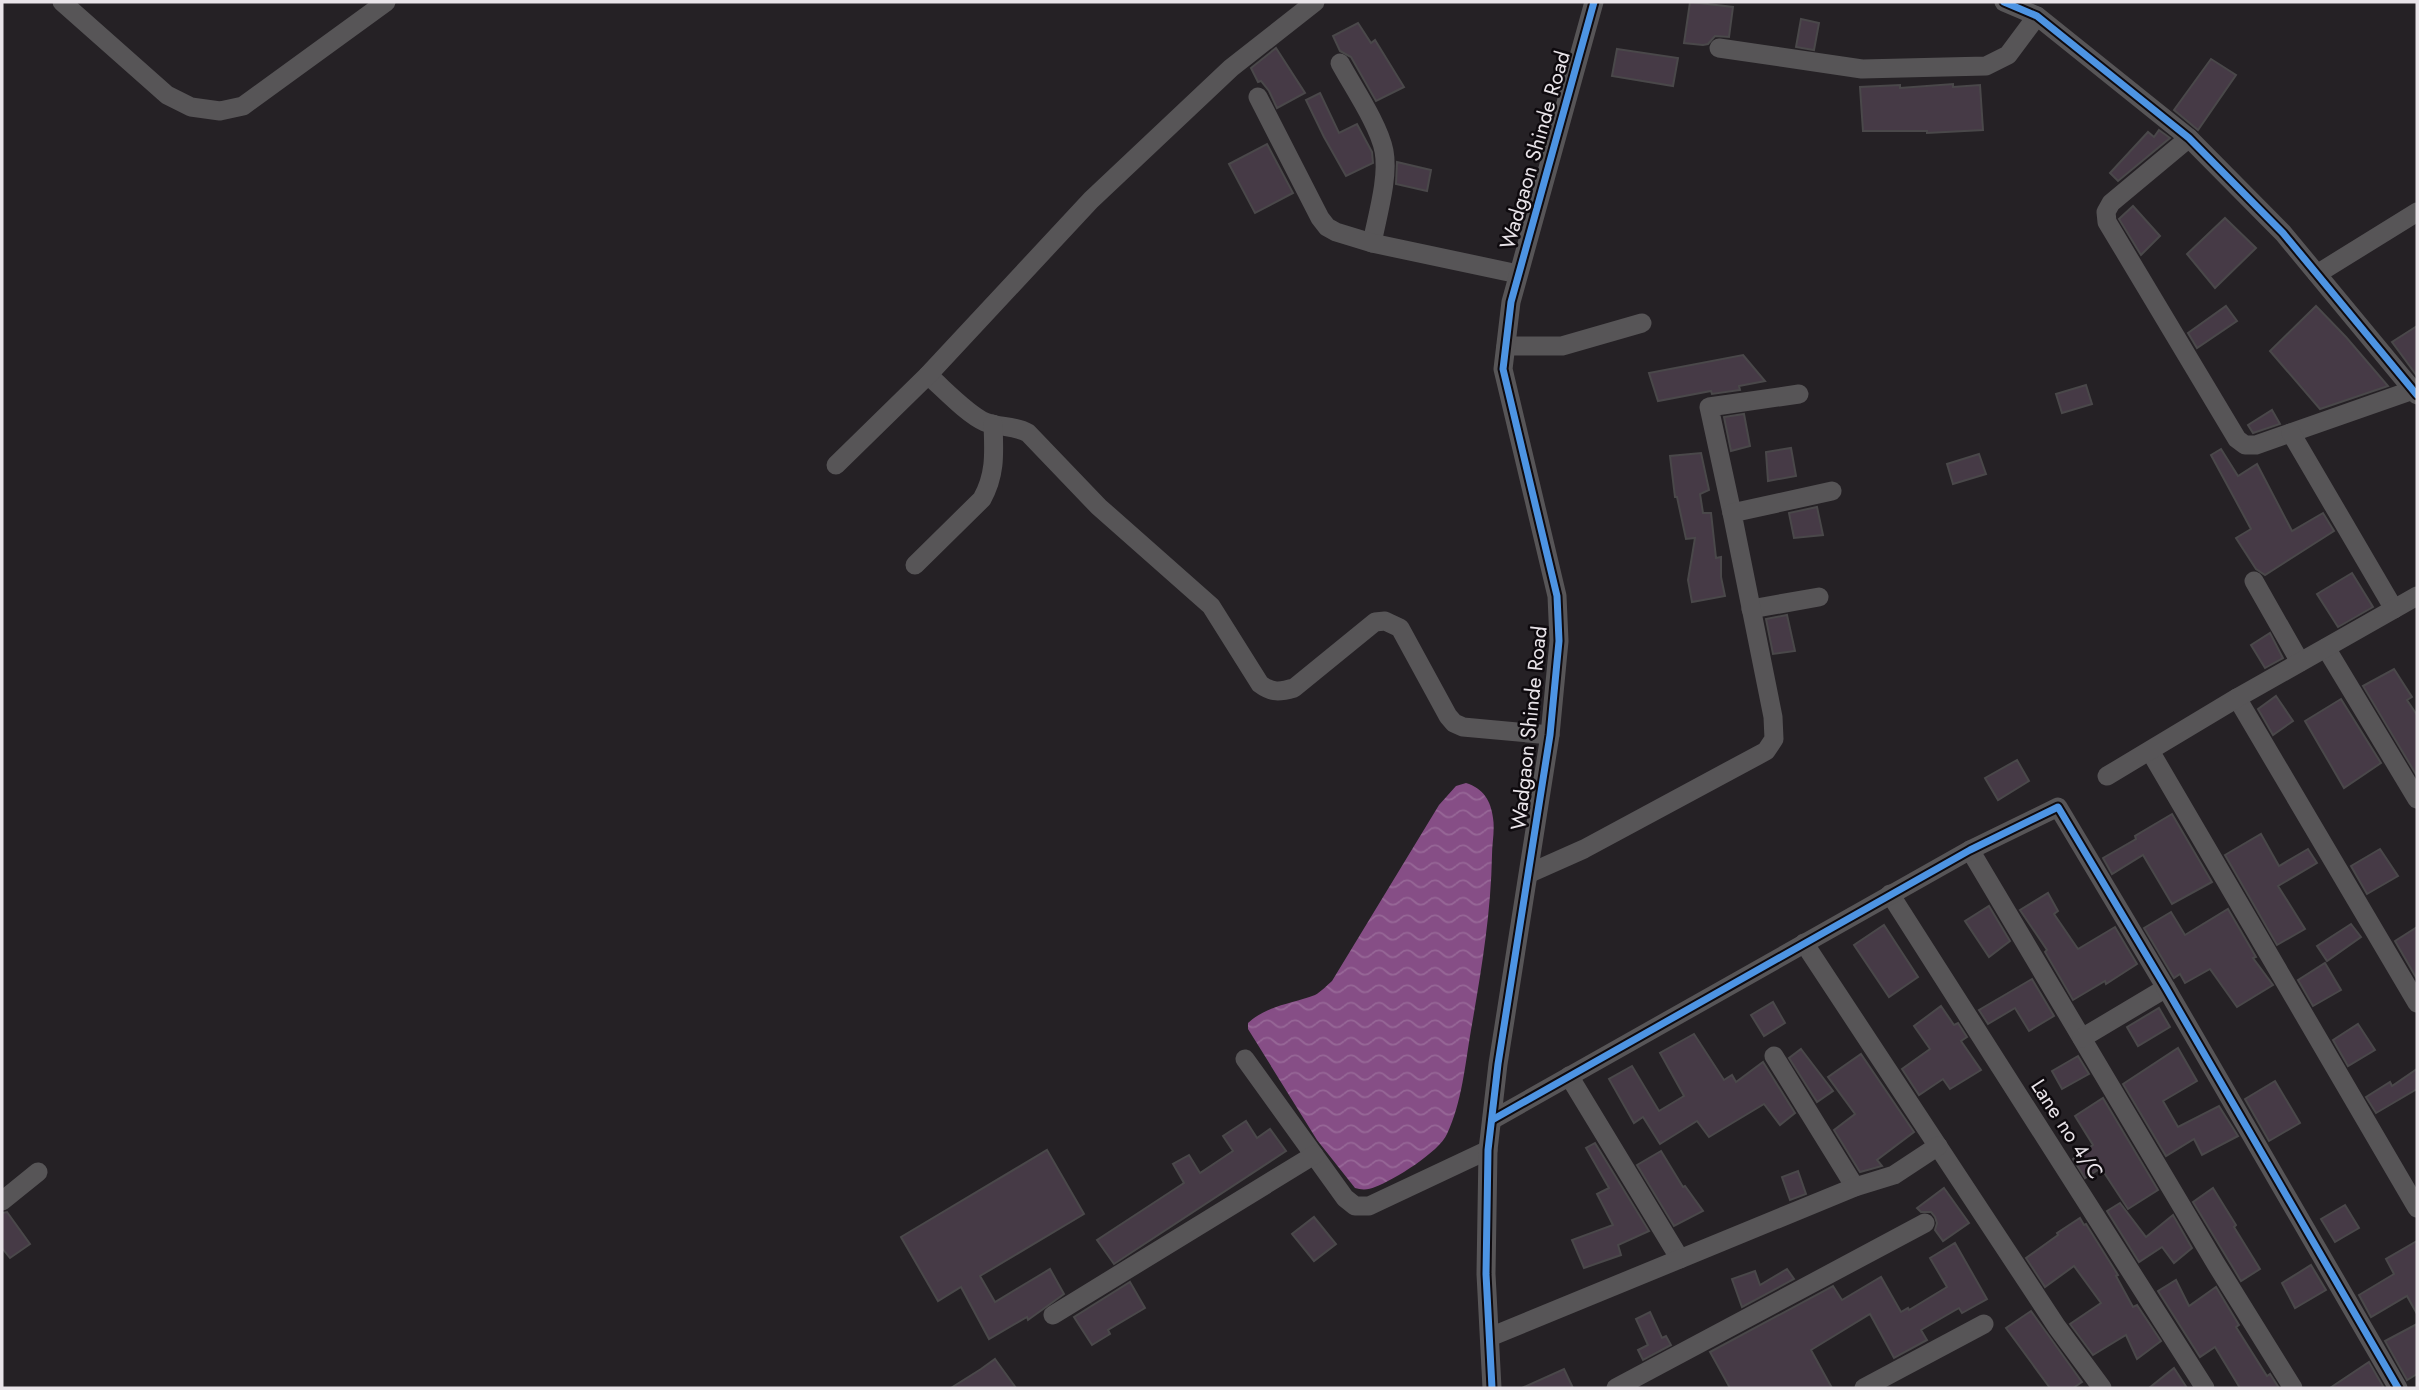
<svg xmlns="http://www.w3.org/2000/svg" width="2419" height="1390" font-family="Jost,sans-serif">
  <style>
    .water { fill: url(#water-waves) }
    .building { fill: #463a46; stroke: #4a484a; stroke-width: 2 }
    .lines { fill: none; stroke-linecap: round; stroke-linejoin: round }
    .minor { stroke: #575557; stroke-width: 19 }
    .cycleway-casing { stroke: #0e0a0e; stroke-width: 11 }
    .cycleway { stroke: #4d94e3; stroke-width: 7 }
    .labels { text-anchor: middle; stroke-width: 5; stroke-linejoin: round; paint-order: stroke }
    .street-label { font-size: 21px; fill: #e9e4e9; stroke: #0e0a0e }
  </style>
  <defs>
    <pattern id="water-waves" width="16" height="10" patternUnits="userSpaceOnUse" patternTransform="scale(1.75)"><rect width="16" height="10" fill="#864e86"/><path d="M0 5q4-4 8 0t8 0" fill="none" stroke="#976797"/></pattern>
  </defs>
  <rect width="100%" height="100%" fill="#252125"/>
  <path class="water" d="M1466 783C1483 788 1491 801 1493 818 1495 830 1492 844 1492 855 1491 914 1481 973 1471 1030 1465 1065 1462 1102 1447 1134 1439 1152 1394 1180 1375 1187 1369 1190 1361 1190 1355 1188L1317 1140 1248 1029V1023C1267 1005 1292 1004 1315 995 1321 992 1327 985 1332 981L1439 805 1456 786Z"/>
  <g class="building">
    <path d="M1690 2 1733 7 1729 37 1715 36 1708 44 1703 45 1684 43Z"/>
    <path d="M1801 19 1819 23 1814 50 1796 47Z"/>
    <path d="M1358 23 1371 43 1375 40 1404 87 1376 101 1351 57 1340 51 1333 36Z"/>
    <path d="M1276 48 1305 93 1277 108 1269 91 1261 81 1258 82 1251 68Z"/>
    <path d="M1617 49 1678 58 1673 86 1612 76Z"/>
    <path d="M2211 59 2236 75 2198 130 2174 110Z"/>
    <path d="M1953 84V87L1980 85 1983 130 1927 133V131H1863L1860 87 1900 85V88Z"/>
    <path d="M1320 93 1339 133 1357 124 1372 152 1373 163 1346 176 1324 137 1306 100Z"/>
    <path d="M2159 130 2170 138 2118 181 2110 173 2148 132 2154 137Z"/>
    <path d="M1267 144 1293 193 1255 213 1229 164Z"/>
    <path d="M1397 162 1431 170 1427 191 1396 184Z"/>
    <path d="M2133 206 2160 236 2141 255 2119 219Z"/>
    <path d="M2225 218 2256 248 2215 288 2187 254Z"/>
    <path d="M2226 306 2237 321 2197 348 2188 333Z"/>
    <path d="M2316 306 2346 337 2388 386 2320 409 2270 351Z"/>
    <path d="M2417 326V376L2392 342Z"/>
    <path d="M1743 355 1765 381 1739 386 1740 390 1712 394 1711 391 1658 401 1649 373Z"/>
    <path d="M2086 385 2092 404 2062 413 2056 394Z"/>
    <path d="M2272 410 2280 424 2253 433 2248 425Z"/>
    <path d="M1744 414 1750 446 1731 451 1724 417Z"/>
    <path d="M1791 448 1796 476 1768 481 1766 452Z"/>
    <path d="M2221 449 2238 476 2257 464 2292 531 2323 513 2334 531 2265 575 2256 569 2236 538 2251 529 2211 455Z"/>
    <path d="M1701 453 1709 490 1700 494 1703 513H1711L1716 558 1721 557V577L1725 596 1692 602 1688 580 1695 538 1686 539 1677 497H1675L1670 456Z"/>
    <path d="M1979 454 1986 474 1953 484 1947 464Z"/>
    <path d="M1817 507 1823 535 1794 538 1789 513Z"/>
    <path d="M2352 573 2373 607 2338 627 2317 594Z"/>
    <path d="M1787 615 1795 651 1773 654 1766 619Z"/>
    <path d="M2270 633 2283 658 2265 668 2251 645Z"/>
    <path d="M2394 669 2412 697 2407 700 2417 715V776L2363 686Z"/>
    <path d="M2276 696 2293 721 2273 735 2258 709Z"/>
    <path d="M2341 699 2381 763 2344 788 2305 721Z"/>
    <path d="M2017 760 2029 781 1998 800 1985 778Z"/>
    <path d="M2172 814 2212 882 2172 904 2143 855 2112 874 2103 858 2136 839 2135 836Z"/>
    <path d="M2261 834 2279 866 2308 849 2317 863 2278 886 2305 929 2277 945 2225 855Z"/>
    <path d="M2380 849 2398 876 2367 894 2351 866Z"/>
    <path d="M2048 893 2058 911 2054 914 2078 949 2115 927 2137 964 2106 984 2105 981 2073 1000 2045 952 2047 950 2020 910Z"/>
    <path d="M1989 906 2010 941 1989 957 1965 921Z"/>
    <path d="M2228 909 2256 957 2253 958 2273 985 2237 1007 2210 969 2185 983 2180 974 2174 978 2144 928 2171 912 2185 935Z"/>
    <path d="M2351 924 2361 937 2327 961 2317 946Z"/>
    <path d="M1884 925 1918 977 1889 997 1854 945Z"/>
    <path d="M2417 927V979L2395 941Z"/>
    <path d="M2325 963 2341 990 2313 1006 2298 980Z"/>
    <path d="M2032 979 2054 1016 2029 1031 2015 1008 1988 1024 1979 1010Z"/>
    <path d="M1773 1002 1785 1023 1764 1036 1751 1015Z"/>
    <path d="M1941 1006 1954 1025 1958 1023 1967 1037 1961 1041 1981 1070 1950 1089 1943 1079 1919 1095 1902 1069 1930 1049 1914 1026Z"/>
    <path d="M2159 1008 2170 1027 2138 1046 2127 1027Z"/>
    <path d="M2358 1024 2375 1050 2348 1066 2333 1040Z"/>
    <path d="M1694 1034 1724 1080 1732 1075 1736 1082 1763 1062 1795 1113 1780 1125 1764 1104 1709 1137 1697 1121 1660 1144 1643 1117 1634 1123 1609 1079 1632 1066 1659 1111 1684 1096 1660 1053Z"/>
    <path d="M2178 1048 2197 1081 2163 1101 2178 1127 2219 1106 2238 1136 2202 1155 2194 1139 2166 1156 2123 1084Z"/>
    <path d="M1801 1049 1833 1091 1817 1102 1789 1058Z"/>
    <path d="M1861 1054 1914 1132 1877 1160 1882 1166 1860 1172 1834 1130 1855 1114 1828 1077Z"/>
    <path d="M2078 1056 2089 1074 2062 1089 2052 1071Z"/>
    <path d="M2417 1069V1089L2376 1113 2366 1097 2390 1082 2392 1086Z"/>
    <path d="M2275 1081 2300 1123 2269 1141 2245 1099Z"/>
    <path d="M2103 1098 2158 1190 2128 1209 2101 1168 2085 1178 2073 1159 2093 1145 2075 1116Z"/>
    <path d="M1246 1121 1257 1138 1270 1129 1286 1151 1114 1264 1097 1240 1184 1183 1173 1164 1189 1155 1200 1173 1233 1151 1223 1136Z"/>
    <path d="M1595 1143 1649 1231 1618 1245 1621 1255 1584 1268 1572 1240 1613 1225 1597 1194 1609 1188 1586 1148Z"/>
    <path d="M1047 1150 1084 1214 980 1276 995 1302 1050 1269 1064 1294 1028 1320 1027 1317 989 1339 961 1287 938 1301 901 1237Z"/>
    <path d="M1661 1151 1683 1187 1685 1186 1703 1211 1674 1226 1637 1165Z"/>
    <path d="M1798 1171 1806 1194 1790 1200 1782 1177Z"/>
    <path d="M1944 1188 1969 1223 1943 1241 1935 1230 1937 1223 1935 1217 1931 1212H1921L1917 1208Z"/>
    <path d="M2213 1188 2236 1225 2234 1227 2260 1269 2241 1281 2193 1202Z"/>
    <path d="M2120 1203 2146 1237 2173 1215 2192 1248 2174 1263 2162 1247 2139 1262 2107 1211Z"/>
    <path d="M2345 1205 2359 1228 2335 1242 2321 1219Z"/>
    <path d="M7 1212 30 1244 10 1258 2 1248V1213Z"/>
    <path d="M1314 1217 1336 1244 1314 1261 1292 1234Z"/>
    <path d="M2080 1218 2084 1225 2086 1224 2118 1275 2116 1276 2133 1307 2137 1305 2161 1341 2137 1359 2126 1335 2093 1355 2070 1324 2101 1303 2074 1266 2045 1287 2026 1258 2058 1235 2057 1233Z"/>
    <path d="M2417 1241V1314L2407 1296 2371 1317 2359 1295 2394 1274 2386 1259Z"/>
    <path d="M1955 1243 1987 1299 1962 1313 1959 1308 1921 1330 1927 1340 1894 1358 1870 1314 1811 1350 1832 1388H1730L1710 1352 1833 1286 1842 1300 1881 1277 1901 1312 1908 1308 1909 1310 1947 1287 1930 1258Z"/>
    <path d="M2311 1265 2326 1290 2295 1308 2282 1283Z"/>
    <path d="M1787 1269 1794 1279 1742 1307 1732 1279 1755 1271 1760 1285Z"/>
    <path d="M2176 1280 2189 1306 2216 1287 2239 1325 2236 1327 2267 1376 2270 1374 2279 1388H2240L2215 1347 2200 1357 2158 1291Z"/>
    <path d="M1130 1282 1145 1308 1108 1330 1110 1334 1092 1345 1074 1317Z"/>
    <path d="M2031 1311 2082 1382 2073 1388H2050L2006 1328Z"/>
    <path d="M1650 1312 1662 1338 1666 1336 1671 1345 1643 1360 1638 1350 1648 1345 1636 1319Z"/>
    <path d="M2417 1324V1374L2407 1380 2385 1341Z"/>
    <path d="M995 1359 1016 1388H951L981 1369Z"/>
    <path d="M2369 1362 2384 1388H2330Z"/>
    <path d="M2174 1368 2187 1388H2149Z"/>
    <path d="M1564 1369 1573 1388H1522Z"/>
  </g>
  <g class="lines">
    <g class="minor">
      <path d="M62 2 167 95 191 107 220 111 243 106 386 2"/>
      <path d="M2004 2 2037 16 2189 138 2283 233 2417 395"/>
      <path d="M1719 48 1862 69 1986 66 2008 55 2037 16"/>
      <path d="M1340 63C1353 87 1379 125 1384 151 1389 177 1377 217 1372 243"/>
      <path d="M1258 97 1320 218 1327 227 1336 232 1372 243 1518 274"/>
      <path d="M2189 138 2111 203 2106 212 2107 222 2237 439 2245 445H2256L2413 390"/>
      <path d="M2317 274 2417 212"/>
      <path d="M1506 346H1562L1642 323"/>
      <path d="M928 375C944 389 967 414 985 422 999 428 1014 425 1028 433L1099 507 1211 606 1260 684C1272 693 1280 692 1294 688L1375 622 1385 621 1400 628 1448 716 1454 723 1463 727 1550 735"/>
      <path d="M2291 433 2394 609"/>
      <path d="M836 465 928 375 1091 200 1231 68 1315 2"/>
      <path d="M1732 513 1709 407 1799 394"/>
      <path d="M915 565 982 499C996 474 994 452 993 424"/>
      <path d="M2254 581 2300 662"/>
      <path d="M1751 609 1819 597"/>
      <path d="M2326 648 2417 799"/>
      <path d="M2237 698 2417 1003"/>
      <path d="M2150 751 2417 1208"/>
      <path d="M2107 776 2237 698 2417 596"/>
      <path d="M1970 850 2216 1264 2293 1388"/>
      <path d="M1530 873 1584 849 1766 751 1774 739 1773 717 1732 513 1832 491"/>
      <path d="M1890 894 2205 1388"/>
      <path d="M1804 943 2057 1327 2102 1388"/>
      <path d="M2082 1038 2166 988"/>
      <path d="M1774 1056 1855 1187"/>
      <path d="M1245 1059 1345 1198 1355 1206H1369L1488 1150"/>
      <path d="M1569 1076 1680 1259"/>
      <path d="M1492 1120 1970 850 2058 807 2166 988 2398 1388"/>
      <path d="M2 1201 38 1172"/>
      <path d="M1053 1315 1314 1155"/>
      <path d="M1490 1337 1855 1187 1894 1175 1938 1146"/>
      <path d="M1492 1388 1486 1274 1488 1150 1498 1064 1550 735 1559 641 1557 596 1503 369 1511 302 1594 2"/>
      <path d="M1616 1388 1925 1223"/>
      <path d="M1864 1388 1984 1324"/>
    </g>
    <g class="cycleway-casing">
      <g id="cycleway">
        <path d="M2004 2 2037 16 2189 138 2283 233 2417 395"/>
        <path d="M1492 1120 1970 850 2058 807 2166 988 2398 1388"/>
        <path d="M1492 1388 1486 1274 1488 1150 1498 1064 1550 735 1559 641 1557 596 1503 369 1511 302 1594 2"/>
      </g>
    </g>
    <use href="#cycleway" class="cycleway"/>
  </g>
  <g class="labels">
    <g class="street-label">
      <text transform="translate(1535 150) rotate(-74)" y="7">Wadgaon Shinde Road</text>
      <text transform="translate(1529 728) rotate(-84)" y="7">Wadgaon Shinde Road</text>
      <text transform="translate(2067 1129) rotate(57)" y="7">Lane no 4/C</text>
    </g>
  </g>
  <rect width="2419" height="1390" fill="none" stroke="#e9e4e9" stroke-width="7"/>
</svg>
